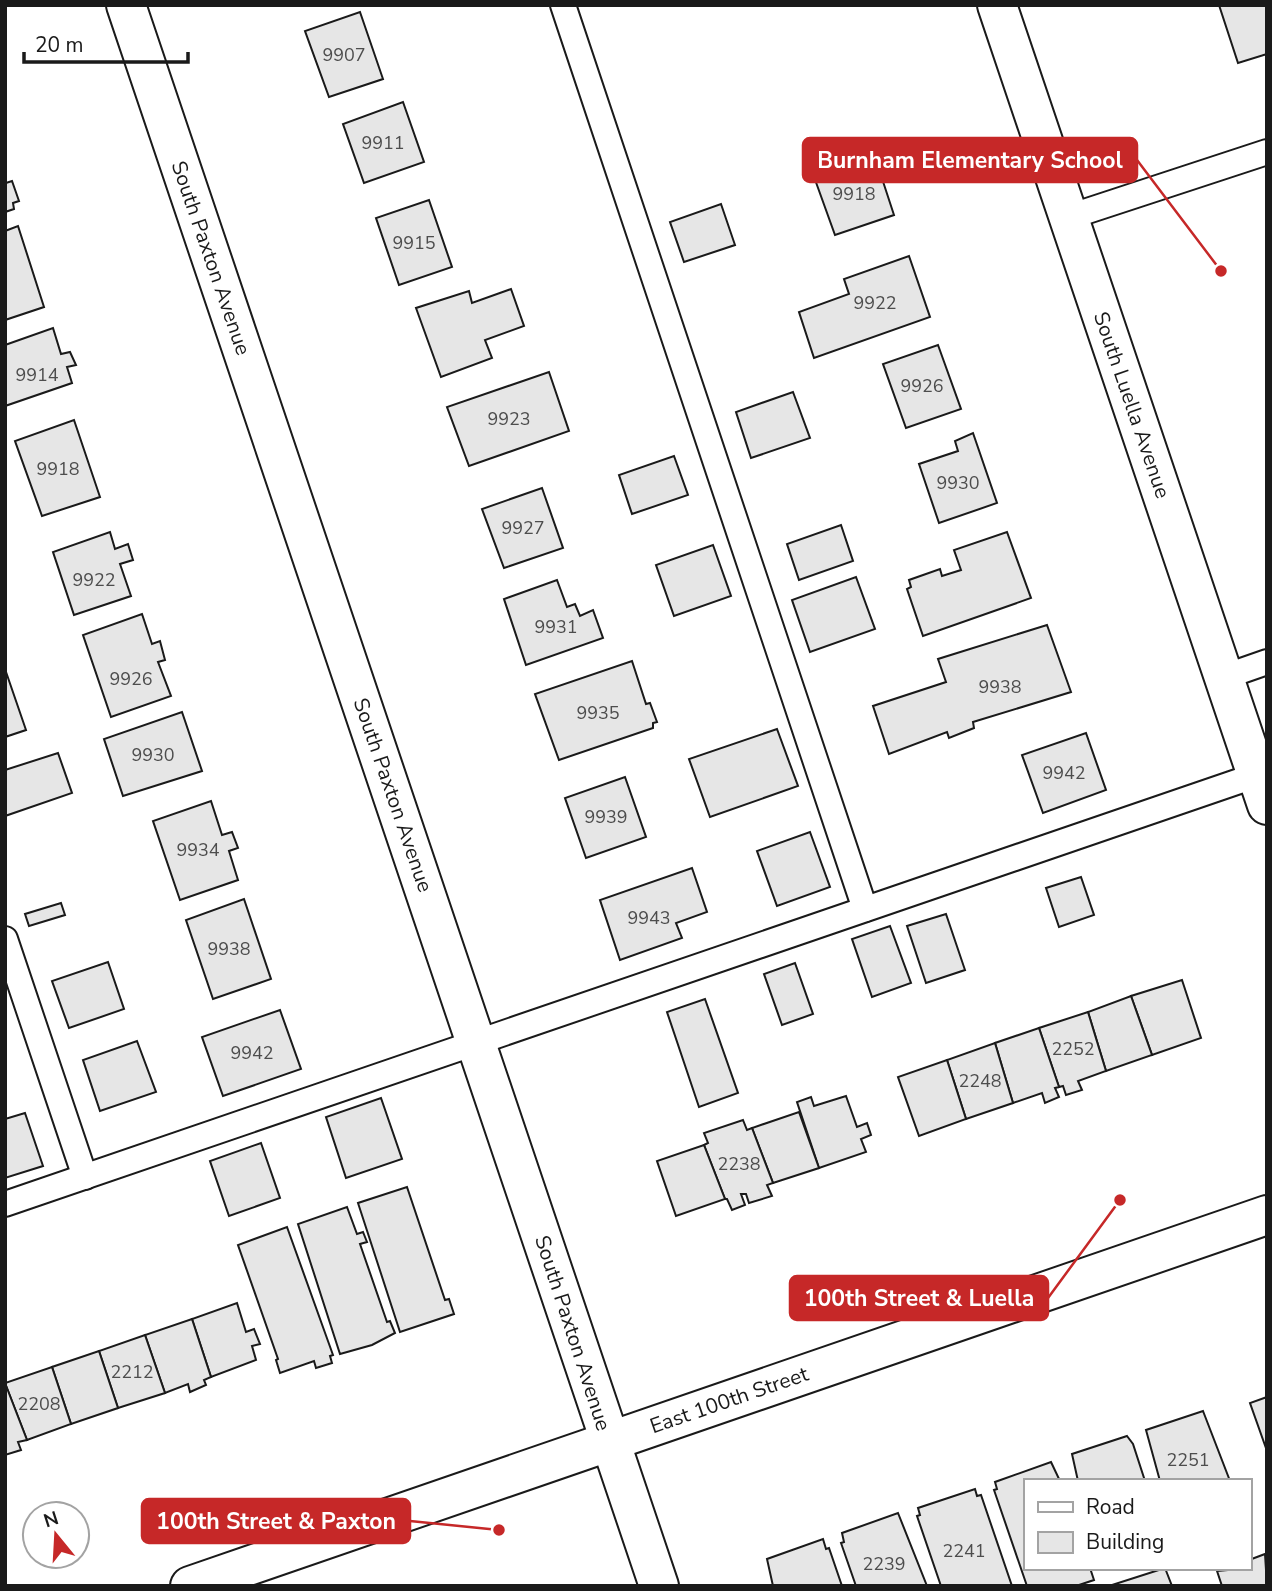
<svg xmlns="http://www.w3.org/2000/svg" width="1272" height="1591" font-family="'Nunito Sans',sans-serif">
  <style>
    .building { fill: #e6e6e6; stroke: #1a1a1a; stroke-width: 2 }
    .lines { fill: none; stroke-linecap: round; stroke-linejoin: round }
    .lane-casing { stroke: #1a1a1a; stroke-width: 28 }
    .street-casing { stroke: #1a1a1a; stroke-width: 42 }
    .secondary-casing { stroke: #1a1a1a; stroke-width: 42 }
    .lane { stroke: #fff; stroke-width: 24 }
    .street { stroke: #fff; stroke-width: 38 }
    .secondary { stroke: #fff; stroke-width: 38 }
    .labels { text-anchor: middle; stroke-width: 5; stroke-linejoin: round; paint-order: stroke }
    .number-label { font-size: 18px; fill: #4d4d4d }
    .street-label { font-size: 21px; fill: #1a1a1a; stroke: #fff }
    .leader { fill: none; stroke: #c62828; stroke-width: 2.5 }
    .callout-dot { fill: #c62828; stroke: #fff; stroke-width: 2.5 }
    .callout { fill: #c62828; stroke: #c62828; stroke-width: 2.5 }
    .callout-label { font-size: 23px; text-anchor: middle; font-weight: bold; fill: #fff }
  </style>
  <rect width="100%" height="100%" fill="#fff"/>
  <g class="building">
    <path d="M1219 5H1267V54L1238 63Z"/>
    <path d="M360 12 383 79 329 97 305 31Z"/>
    <path d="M403 102 424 162 364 183 343 124Z"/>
    <path d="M874 154 894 215 835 235 813 174Z"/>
    <path d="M5 180 6 183 12 181 19 201 13 203 14 209 5 212Z"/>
    <path d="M429 200 452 267 399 285 376 218Z"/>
    <path d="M721 204 735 245 684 262 670 222Z"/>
    <path d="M18 226 44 307 5 320V231Z"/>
    <path d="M909 256 930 317 814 358 799 312 849 294 844 279Z"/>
    <path d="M511 289 524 326 485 340 492 358 441 377 416 308 469 291 472 303Z"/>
    <path d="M53 328 61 354 70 352 76 365 67 367 72 383 5 406V345Z"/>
    <path d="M938 345 961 409 906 428 883 364Z"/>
    <path d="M549 372 569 431 469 466 447 407Z"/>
    <path d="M793 392 810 438 751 458 736 412Z"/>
    <path d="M74 420 100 497 42 516 15 441Z"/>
    <path d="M973 433 997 503 939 523 919 464 958 451 955 441Z"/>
    <path d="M674 456 688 495 632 514 619 475Z"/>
    <path d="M542 488 563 548 504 568 482 509Z"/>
    <path d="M841 525 853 561 799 580 787 544Z"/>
    <path d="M110 532 115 549 128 544 133 560 120 564 131 596 74 615 53 552Z"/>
    <path d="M1007 532 1031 598 923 636 907 589 911 587 909 580 940 569 942 576 961 570 954 550Z"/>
    <path d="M713 545 731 596 674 616 656 565Z"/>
    <path d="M856 577 875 629 810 652 792 600Z"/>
    <path d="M557 580 567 607 575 604 580 616 593 610 603 638 526 665 504 599Z"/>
    <path d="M142 614 152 644 160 641 165 660 158 662 171 696 111 717 83 635Z"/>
    <path d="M1047 625 1071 692 973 722 974 728 949 738 947 732 889 754 873 706 946 682 938 659Z"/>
    <path d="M632 661 646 704 650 703 657 722 653 723V728L559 760 535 694Z"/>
    <path d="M5 669 26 730 5 737Z"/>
    <path d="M182 712 202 771 123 796 104 739Z"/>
    <path d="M777 729 798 786 710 817 689 759Z"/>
    <path d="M1086 733 1106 790 1043 813 1022 755Z"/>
    <path d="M58 753 72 793 5 816V770Z"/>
    <path d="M625 777 646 837 586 858 565 798Z"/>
    <path d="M211 801 222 835 232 832 238 848 229 851 238 880 180 900 153 821Z"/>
    <path d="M810 832 830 887 777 906 757 851Z"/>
    <path d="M692 868 707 912 676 923 682 938 620 960 600 900Z"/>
    <path d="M1081 877 1094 915 1059 927 1046 888Z"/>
    <path d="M244 899 271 979 213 999 186 920Z"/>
    <path d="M61 903 65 915 29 926 25 914Z"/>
    <path d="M946 914 965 970 926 983 907 926Z"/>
    <path d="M890 926 911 983 872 997 852 939Z"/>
    <path d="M108 962 124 1009 69 1028 52 981Z"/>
    <path d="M795 963 813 1014 782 1025 764 974Z"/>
    <path d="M1182 980 1201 1038 1152 1055 1131 996Z"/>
    <path d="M1131 996 1152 1055 1106 1071 1088 1012Z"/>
    <path d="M705 999 738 1093 699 1107 667 1012Z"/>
    <path d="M280 1010 301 1069 223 1096 202 1037Z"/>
    <path d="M1088 1012 1106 1071 1078 1081 1082 1090 1066 1095 1063 1086 1059 1087 1039 1028Z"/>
    <path d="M1039 1028 1059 1087 1055 1088 1059 1097 1045 1103 1042 1093 1013 1103 995 1043Z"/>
    <path d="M137 1041 156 1092 100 1111 83 1060Z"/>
    <path d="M995 1043 1013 1103 966 1119 947 1060Z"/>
    <path d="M947 1060 966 1119 919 1136 898 1077Z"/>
    <path d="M846 1096 857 1127 867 1123 871 1135 861 1139 866 1152 819 1168 797 1102 811 1097 814 1106Z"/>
    <path d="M381 1098 402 1159 346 1178 326 1117Z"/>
    <path d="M799 1112 819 1168 773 1183 752 1128Z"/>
    <path d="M25 1113 43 1166 5 1178V1119Z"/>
    <path d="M743 1120 747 1130 752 1128 773 1183 767 1185 772 1196 749 1203 746 1194H741L745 1205 732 1210 727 1199H725L704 1145 708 1143 704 1133Z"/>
    <path d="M261 1143 280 1198 229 1216 210 1161Z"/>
    <path d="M704 1145 725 1199 676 1216 657 1161Z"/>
    <path d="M407 1187 445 1300 449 1299 454 1314 400 1332 358 1203Z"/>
    <path d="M347 1207 357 1234 363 1232 367 1242 360 1244 387 1322 390 1321 395 1333 372 1345 340 1354 298 1224Z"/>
    <path d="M287 1227 333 1355 330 1356 332 1363 316 1368 314 1361 280 1373 276 1360 278 1359 238 1245Z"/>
    <path d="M237 1303 246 1332 254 1329 260 1344 252 1346 256 1360 211 1377 192 1319Z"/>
    <path d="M192 1319 211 1377 204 1380 206 1385 190 1392 188 1384 165 1393 145 1335Z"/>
    <path d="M145 1335 165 1393 118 1408 99 1351Z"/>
    <path d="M99 1351 118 1408 71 1424 52 1367Z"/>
    <path d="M52 1367 71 1424 27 1440 5 1383Z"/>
    <path d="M5 1383 27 1440 18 1442 21 1450 5 1455Z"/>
    <path d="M1267 1397V1451L1250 1403Z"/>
    <path d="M1203 1411 1230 1481H1160L1146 1430Z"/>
    <path d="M1127 1436 1133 1444 1145 1481H1078L1072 1454Z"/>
    <path d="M1051 1462 1060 1481H1025V1568H1090L1094 1580 1076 1586H1027L994 1490 997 1489 995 1482Z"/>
    <path d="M975 1489 977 1496 981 1495 1012 1586H941L917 1516 920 1515 918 1508Z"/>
    <path d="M898 1513 927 1586H856L841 1543 844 1542 842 1533Z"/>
    <path d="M823 1539 826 1549 829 1548 842 1586H773L767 1559Z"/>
    <path d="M1265 1554 1267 1586H1222L1217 1571 1249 1568V1560Z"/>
    <path d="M1165 1568 1172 1586H1112V1585Z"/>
  </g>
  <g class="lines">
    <g class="lane-casing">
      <g id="lane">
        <path d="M563 5 865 909"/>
        <path d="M1069 217 1267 152"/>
        <path d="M1224 677 1267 662"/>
        <path d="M5 939 85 1177"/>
        <path d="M5 1204 1257 775"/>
      </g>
    </g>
    <g class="street-casing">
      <g id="street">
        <path d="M126 5 659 1586"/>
        <path d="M997 5 1267 805"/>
      </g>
    </g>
    <g class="secondary-casing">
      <path id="secondary" d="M190 1586 1267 1215"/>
    </g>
    <use href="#lane" class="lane"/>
    <use href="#street" class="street"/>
    <use href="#secondary" class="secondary"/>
  </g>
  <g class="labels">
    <g class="number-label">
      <text x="344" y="61">9907</text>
      <text x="383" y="149">9911</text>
      <text x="854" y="200">9918</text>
      <text x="414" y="249">9915</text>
      <text x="875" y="309">9922</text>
      <text x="37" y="381">9914</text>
      <text x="922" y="392">9926</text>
      <text x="509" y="425">9923</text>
      <text x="58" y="475">9918</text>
      <text x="958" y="489">9930</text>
      <text x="523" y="534">9927</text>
      <text x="94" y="586">9922</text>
      <text x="556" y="633">9931</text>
      <text x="131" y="685">9926</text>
      <text x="1000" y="693">9938</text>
      <text x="598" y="719">9935</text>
      <text x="153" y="761">9930</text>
      <text x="1064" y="779">9942</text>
      <text x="606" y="823">9939</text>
      <text x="198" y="856">9934</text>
      <text x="649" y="924">9943</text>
      <text x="229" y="955">9938</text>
      <text x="1073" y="1055">2252</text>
      <text x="252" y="1059">9942</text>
      <text x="980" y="1087">2248</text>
      <text x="739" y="1170">2238</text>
      <text x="132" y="1378">2212</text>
      <text x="39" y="1410">2208</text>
      <text x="1188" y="1466">2251</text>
      <text x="964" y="1557">2241</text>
      <text x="884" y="1570">2239</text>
    </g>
    <g class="street-label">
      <text transform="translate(211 258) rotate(71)" y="7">South Paxton Avenue</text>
      <text transform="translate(1132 405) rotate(71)" y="7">South Luella Avenue</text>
      <text transform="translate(393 795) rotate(71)" y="7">South Paxton Avenue</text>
      <text transform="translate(573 1333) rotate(72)" y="7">South Paxton Avenue</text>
      <text transform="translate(729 1400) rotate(-19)" y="7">East 100th Street</text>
    </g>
  </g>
  <path class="leader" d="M1221 271L1137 160M1120 1200L1048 1298M499 1530L410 1521"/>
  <g class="callout-dot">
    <circle cx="1221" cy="271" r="7"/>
    <circle cx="1120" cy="1200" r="7"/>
    <circle cx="499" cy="1530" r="7"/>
  </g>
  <g class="callout">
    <rect x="803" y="138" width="334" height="44" rx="7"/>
    <rect x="790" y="1276" width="258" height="44" rx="7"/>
    <rect x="142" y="1499" width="268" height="44" rx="7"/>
  </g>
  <g class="callout-label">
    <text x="970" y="168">Burnham Elementary School</text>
    <text x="919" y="1306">100th Street &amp; Luella</text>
    <text x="276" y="1529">100th Street &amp; Paxton</text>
  </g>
  <rect width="1272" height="1591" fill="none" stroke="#1a1a1a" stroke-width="14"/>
  <rect x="1024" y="1479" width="228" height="91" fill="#ffffff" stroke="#a3a3a3" stroke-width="2"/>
  <rect x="1038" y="1502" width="35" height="10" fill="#ffffff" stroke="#a3a3a3" stroke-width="2"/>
  <text x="1086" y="1514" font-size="21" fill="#1a1a1a">Road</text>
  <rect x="1038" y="1532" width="35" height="21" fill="#e6e6e6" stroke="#a3a3a3" stroke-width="2"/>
  <text x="1086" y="1549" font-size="21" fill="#1a1a1a">Building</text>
  <g transform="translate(56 1535) rotate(342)"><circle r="33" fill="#ffffff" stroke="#a3a3a3" stroke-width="2"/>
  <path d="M0-5L12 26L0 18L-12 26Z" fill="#c62828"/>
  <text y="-10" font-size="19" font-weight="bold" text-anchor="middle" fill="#1a1a1a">N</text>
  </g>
  <path d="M24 52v10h164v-10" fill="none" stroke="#1a1a1a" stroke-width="3.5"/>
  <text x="35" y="52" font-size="21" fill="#1a1a1a" stroke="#ffffff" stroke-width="5" paint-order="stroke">20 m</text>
</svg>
